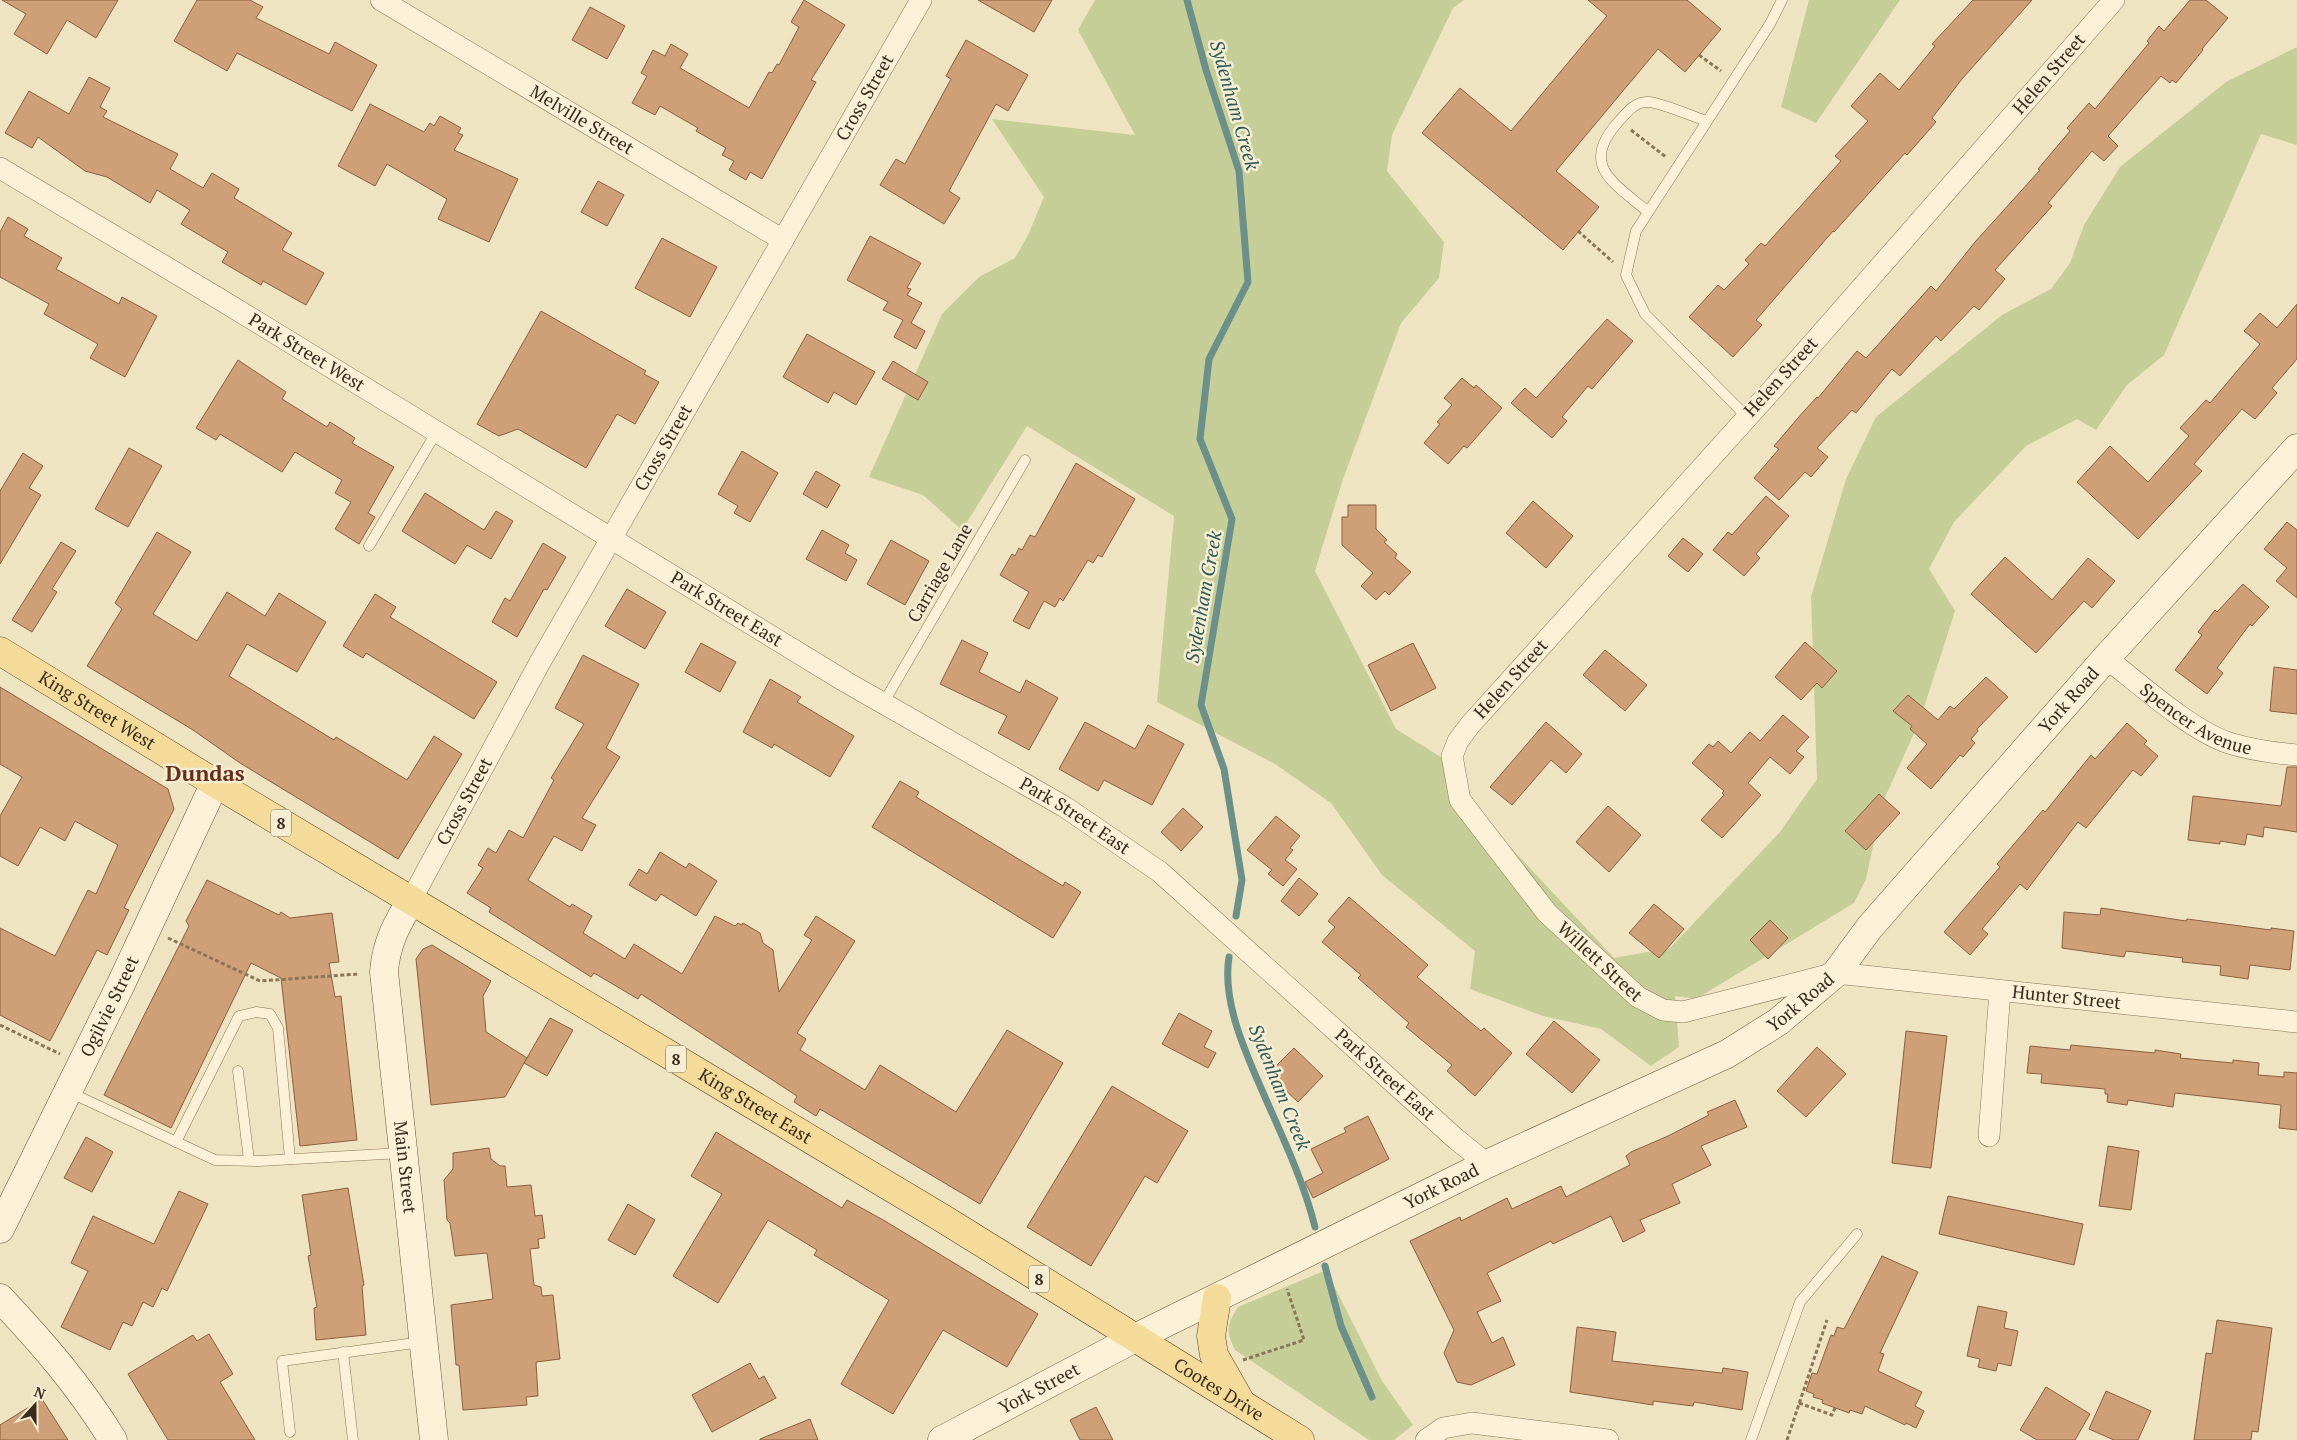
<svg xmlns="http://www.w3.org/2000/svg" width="2297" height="1440" font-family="'PT Serif',serif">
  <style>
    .green { fill: #c5ce96 }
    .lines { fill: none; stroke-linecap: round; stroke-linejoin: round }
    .stream { stroke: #6b9089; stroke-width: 7 }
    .building { fill: #cf9f77; stroke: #8a5f3e }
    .lane-casing { stroke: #8a7559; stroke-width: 11 }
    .street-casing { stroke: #8a7559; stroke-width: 22 }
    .secondary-casing { stroke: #6c563c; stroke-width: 29 }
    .primary-casing { stroke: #57432d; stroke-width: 29 }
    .path { stroke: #8a7559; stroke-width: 3; stroke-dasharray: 4 2.5; stroke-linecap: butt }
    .lane { stroke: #faf1d6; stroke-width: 10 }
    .street { stroke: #faf1d6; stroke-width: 21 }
    .secondary { stroke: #faf1d6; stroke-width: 28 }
    .primary { stroke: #f4db99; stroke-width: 28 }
    .labels { text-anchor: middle; stroke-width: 5; stroke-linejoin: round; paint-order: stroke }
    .shield { fill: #f6eed2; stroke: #726653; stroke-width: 1 }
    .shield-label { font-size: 16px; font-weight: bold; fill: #392c1d }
    .street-label { font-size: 18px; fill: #392c1d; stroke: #f6eed2 }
    .water-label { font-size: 19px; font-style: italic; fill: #2c5959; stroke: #f6eed2 }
    .district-label { font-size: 22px; font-weight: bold; fill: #672f1b; stroke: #f6eed2 }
  </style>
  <rect width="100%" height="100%" fill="#efe4c2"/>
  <g class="green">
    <path d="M1095 0H1464L1453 8 1392 135 1387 171 1444 242 1439 278 1401 323 1343 479 1315 571 1396 729 1452 764 1469 803 1614 958 1670 948 1780 832 1817 779 1811 597 1846 479 1876 417 2002 315 2051 289 2070 263 2084 225 2120 167 2226 82 2297 47V145L2261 134 2164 355 2127 385 2096 430 2077 419 2026 446 1954 522 1929 569 1955 611 1920 720 1882 804 1866 879 1854 903 1696 999 1675 996 1679 1047 1651 1066 1601 1029 1543 1016 1470 989 1475 951 1382 875 1331 803 1275 764 1157 702 1174 516 1027 426 962 530 923 495 869 477 942 314 979 277 1015 258 1028 235 1044 197 992 119 1135 135 1078 30Z"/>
    <path d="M1809 0H1900L1816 123 1781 107Z"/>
    <path d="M1326 1270 1382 1381 1413 1425 1394 1440H1369L1235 1350C1226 1330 1226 1326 1238 1307Z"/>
  </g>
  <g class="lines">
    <g class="stream">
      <path d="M1187 0 1206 70 1239 171 1248 282 1209 359 1200 439 1232 519 1201 705 1224 769 1242 880 1236 916"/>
      <path d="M1229 957C1222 1000 1244 1049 1261 1088 1281 1134 1303 1179 1315 1227"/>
      <path d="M1325 1266 1341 1326 1372 1397"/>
    </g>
  </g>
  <g class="building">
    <path d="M2 0H118L96 38 67 20 47 54 14 34 26 14Z"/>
    <path d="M197 0H250L263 7 256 18 329 54 335 42 377 65 352 111 237 53 227 71 174 41Z"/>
    <path d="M804 0 845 25 811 80 816 82 762 179 750 172 746 180 729 170 734 161 722 155 726 148 696 131 698 128 660 106 655 115 632 103 647 76 641 73 653 50 665 56 671 44 688 54 680 68 749 108 769 72 772 73 777 64 779 65 799 27 791 22Z"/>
    <path d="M978 0H1052L1034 32Z"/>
    <path d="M1588 0H1687L1721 29 1685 72 1658 49 1556 171 1599 207 1563 250 1422 133 1460 88 1511 131 1607 16Z"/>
    <path d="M1973 0H2032L1962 79 1932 118 1936 122 1907 155 1905 153 1834 232 1833 231 1756 320 1762 325 1733 357 1689 317 1718 285 1724 290 1749 264 1745 260 1761 243 1765 246 1841 161 1835 156 1868 121 1851 106 1880 73 1899 90 1935 46 1932 44Z"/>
    <path d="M2190 0H2206L2228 18 2202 49 2203 50 2176 83 2172 80 2170 83 2161 76 2108 136 2118 146 2104 161 2092 151 2048 203 2052 206 1995 270 2005 279 1979 310 1974 306 1941 341 1936 336 1900 376 1892 369 1856 413 1852 410 1817 448 1828 457 1811 477 1805 472 1779 500 1754 478 1779 449 1774 446 1804 411 1817 397 1818 398 1857 351 1866 358 1931 286 1936 291 1975 242 2040 170 2038 169 2070 131 2067 128 2089 103 2095 109 2149 43 2147 41 2159 26 2164 31Z"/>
    <path d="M590 7 625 26 607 59 572 40Z"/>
    <path d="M966 40 1028 75 1008 111 996 104 949 191 960 198 944 224 880 185 896 159 905 164 951 79 946 76Z"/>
    <path d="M89 77 110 88 100 107 107 111 103 117 178 154 170 169 203 188 212 173 239 189 234 198 292 233 282 250 324 273 306 305 263 281 261 285 222 262 228 252 181 224 190 210 157 190 150 203 107 177 85 171 38 137 32 148 5 133 29 91 69 114Z"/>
    <path d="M370 104 424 132 430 123 434 126 440 116 461 128 458 133 463 135 454 150 518 179 489 242 438 219 447 199 387 164 375 186 338 166Z"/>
    <path d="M598 181 624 195 607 226 581 212Z"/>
    <path d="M8 217 28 229 24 236 62 258 56 269 119 304 122 297 157 316 125 377 90 358 98 344 44 314 49 304 0 277V232Z"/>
    <path d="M870 236 921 263 907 288 911 289 907 295 922 303 911 323 925 331 916 349 894 337 903 320 883 310 888 302 847 280Z"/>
    <path d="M662 238 717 267 690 317 635 288Z"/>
    <path d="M2297 304V359L2272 388 2277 393 2255 419 2242 409 2194 464 2202 471 2138 539 2077 482 2110 446 2148 482 2189 436 2180 428 2206 400 2210 403 2260 344 2244 331 2260 313 2277 328Z"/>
    <path d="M541 311 646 371 644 374 659 382 635 424 617 414 586 468 518 429 499 436 477 424Z"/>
    <path d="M1607 319 1633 341 1592 389 1588 386 1562 417 1567 421 1552 438 1511 403 1525 388 1536 398Z"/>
    <path d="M807 334 875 372 856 405 834 392 828 403 783 377Z"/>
    <path d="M238 360 286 392 282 399 327 427 330 422 355 438 352 443 394 467 368 513 375 517 359 544 335 529 351 502 335 493 342 480 295 452 282 472 220 434 216 440 196 428Z"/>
    <path d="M893 361 928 382 918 400 882 379Z"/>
    <path d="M1462 378 1474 388 1476 385 1502 408 1467 448 1464 446 1448 464 1424 443 1440 424 1437 422 1452 405 1444 398Z"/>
    <path d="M129 448 162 466 128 527 95 509Z"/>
    <path d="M742 451 778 473 750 522 734 513 738 506 718 494Z"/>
    <path d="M23 453 43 466 29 488 41 495 0 564V491Z"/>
    <path d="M1076 463 1135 499 1102 557 1098 555 1093 563 1088 560 1063 601 1060 598 1055 607 1044 601 1029 629 1013 621 1029 592 1000 575 1012 554 1015 556 1019 548 1022 550 1030 535 1035 537Z"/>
    <path d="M816 471 840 485 827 508 803 494Z"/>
    <path d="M425 493 484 530 496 511 513 521 491 559 467 545 455 564 402 531Z"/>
    <path d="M1766 496 1789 516 1756 554 1760 558 1744 576 1713 550 1728 532 1732 535Z"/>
    <path d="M1533 501 1573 536 1546 568 1506 533Z"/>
    <path d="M1348 505H1376V529L1387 540 1384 542 1397 554 1395 558 1411 572 1389 595 1385 591 1376 600 1361 586 1373 573 1342 545V517H1348Z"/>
    <path d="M2287 522 2297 530V598L2276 581 2287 568 2264 549Z"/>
    <path d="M822 530 849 545 845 553 857 560 846 581 806 559Z"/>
    <path d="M157 532 191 552 153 614 197 641 227 592 265 616 279 593 326 622 297 672 247 644 229 676 334 740 336 737 407 780 434 736 462 754 398 859 240 763 193 730 87 666 122 609 115 603Z"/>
    <path d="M1683 538 1703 554 1688 572 1668 556Z"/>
    <path d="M891 540 929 561 905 605 867 584Z"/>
    <path d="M61 542 76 551 52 589 57 592 32 632 12 620Z"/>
    <path d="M543 543 566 557 547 590 544 589 517 637 492 622 505 598 510 601Z"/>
    <path d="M2005 557 2052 600 2088 558 2115 581 2092 608 2084 601 2036 653 1971 594Z"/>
    <path d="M2243 584 2269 607 2252 626 2250 624 2217 668 2223 673 2207 694 2175 670 2202 635 2198 632 2215 610 2217 612Z"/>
    <path d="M627 589 666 612 645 649 605 626Z"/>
    <path d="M375 594 396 607 390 617 497 682 474 719 366 653 363 658 343 646Z"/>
    <path d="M962 640 988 653 979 672 1020 693 1026 680 1058 698 1029 750 998 733 1007 716 940 684Z"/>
    <path d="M1805 642 1837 671 1822 688 1817 683 1801 700 1775 677Z"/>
    <path d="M701 643 736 662 720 692 685 672Z"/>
    <path d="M1413 643 1436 688 1391 711 1368 665Z"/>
    <path d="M1605 650 1647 685 1625 711 1583 675Z"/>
    <path d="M583 655 639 684 606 748 620 757 582 818 596 825 582 851 554 836 528 880 570 907 572 904 592 916 583 933 625 959 634 944 682 974 715 916 735 926 738 923 742 925 743 923 760 933 763 943 773 950 779 992 812 940 804 935 816 916 855 941 797 1033 806 1039 800 1050 865 1090 880 1065 956 1112 1007 1030 1063 1063 980 1204 820 1109 816 1116 794 1102 797 1096 641 994 638 999 594 973 591 977 489 912 491 908 467 893 483 868 478 865 488 848 496 853 509 830 523 838 554 780 551 778 584 724 555 708Z"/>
    <path d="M2274 667 2297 670V714L2270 711Z"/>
    <path d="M1986 677 2008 697 1977 729 1978 731 1971 739 1975 743 1963 757 1960 755 1931 789 1907 768 1927 744 1910 729 1912 726 1893 711 1908 695 1938 720 1950 706 1954 709Z"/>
    <path d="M770 679 801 697 797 702 854 736 830 777 774 744 772 748 743 732Z"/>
    <path d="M0 687 168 789 174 809 124 908 129 910 107 955 97 950 50 1041 0 1015V928L55 956 88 890 96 894 118 845 75 821 65 841 40 827 18 866 0 856V816L22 777 0 764Z"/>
    <path d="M1783 715 1809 737 1796 751 1804 757 1790 774 1770 757 1748 783 1761 795 1722 838 1701 820 1724 795 1722 793 1724 791 1692 763 1709 744 1713 747 1718 741 1731 753 1750 732 1760 741Z"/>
    <path d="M1085 722 1135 749 1148 725 1184 744 1152 805 1104 780 1098 791 1059 769Z"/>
    <path d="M1546 722 1582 754 1566 773 1551 760 1512 805 1490 787Z"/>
    <path d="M2127 723 2147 741 2144 744 2158 756 2141 776 2133 770 2086 828 2078 822 2027 890 2020 884 1982 929 1988 934 1970 955 1944 932 2000 867 1997 864 2043 810 2045 812 2091 755 2095 759Z"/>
    <path d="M2287 767H2297V832L2264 827 2263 837 2247 834 2245 845 2220 841V844L2188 840 2193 796 2281 806Z"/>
    <path d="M900 781 919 792 916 797 1063 886 1065 882 1081 892 1053 938 872 827Z"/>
    <path d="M1879 794 1900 813 1866 850 1845 831Z"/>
    <path d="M1608 806 1641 835 1609 872 1576 842Z"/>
    <path d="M1183 808 1203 827 1181 851 1161 832Z"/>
    <path d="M1276 816 1300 836 1290 848 1293 850 1285 860 1297 869 1283 886 1268 874 1272 870 1247 850Z"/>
    <path d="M660 852 686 868 689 863 717 881 696 916 661 894 656 901 629 885 639 869 647 874Z"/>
    <path d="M1299 878 1318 894 1299 916 1281 901Z"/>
    <path d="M207 880 279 915 281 912 290 918 332 913 339 962 329 963 335 997 341 996 357 1140 300 1146 281 978 251 963 171 1128 104 1095 189 926 186 921Z"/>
    <path d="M1349 897 1428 965 1417 977 1481 1031 1484 1028 1512 1053 1475 1096 1447 1071 1452 1065 1406 1027 1409 1023 1358 978 1361 975 1322 942 1335 927 1328 921Z"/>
    <path d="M1654 904 1684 929 1659 958 1629 933Z"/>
    <path d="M2101 908 2186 921 2187 919 2271 930V928L2294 931 2290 970 2250 965 2248 979 2220 975 2221 966 2182 962 2183 958 2126 951 2124 957 2062 948 2064 912 2100 915Z"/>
    <path d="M1770 920 1788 938 1768 959 1750 940Z"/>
    <path d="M432 945 491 981 483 996 486 1032 527 1058 505 1097 431 1105 416 959 423 949Z"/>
    <path d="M1179 1013 1212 1031 1204 1047 1216 1053 1208 1068 1162 1044Z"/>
    <path d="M550 1018 573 1030 547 1076 524 1063Z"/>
    <path d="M1554 1021 1600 1060 1572 1093 1526 1054Z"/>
    <path d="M1906 1031 1947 1036 1931 1168 1892 1163Z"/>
    <path d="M2071 1045 2155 1053V1050L2181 1054 2180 1058 2233 1063V1060L2259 1063 2258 1075 2284 1077V1072L2297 1073V1130L2279 1128 2281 1105 2175 1093 2173 1107 2128 1100 2127 1105 2107 1102 2108 1094H2105V1089L2041 1083 2042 1074 2027 1073 2030 1046 2070 1050Z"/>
    <path d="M1817 1047 1846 1074 1806 1117 1777 1091Z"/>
    <path d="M1294 1048 1323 1076 1298 1102 1268 1074Z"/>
    <path d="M1112 1086 1188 1131 1157 1183 1145 1176 1091 1266 1027 1227Z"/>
    <path d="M1735 1100 1747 1127 1701 1146 1711 1165 1672 1184 1680 1203 1640 1220 1645 1231 1623 1242 1611 1216 1553 1244 1551 1241 1487 1273 1501 1301 1477 1312 1492 1343 1503 1337 1515 1365 1471 1385 1457 1382 1444 1353 1454 1330 1410 1241 1460 1217 1461 1221 1507 1198 1512 1209 1561 1186 1566 1197 1630 1165 1626 1156 1631 1152 1668 1136 1709 1115 1707 1112Z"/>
    <path d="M1368 1116 1389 1159 1313 1198 1305 1182 1323 1173 1311 1149 1346 1132 1344 1128Z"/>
    <path d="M716 1132 842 1208 847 1200 885 1221 1038 1314 1007 1367 943 1330 893 1414 841 1384 889 1300 814 1255 817 1250 768 1220 718 1303 673 1276 722 1194 691 1176Z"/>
    <path d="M86 1137 113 1152 92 1192 64 1178Z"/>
    <path d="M2108 1146 2139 1151 2131 1210 2099 1206Z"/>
    <path d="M489 1148 491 1159 500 1166H505L507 1187 531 1185 535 1216 542 1215 545 1238 538 1239 539 1248 530 1249 534 1285 541 1287 542 1296 553 1295 560 1359 536 1362 538 1396 526 1397 527 1405 463 1410 459 1365H456L451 1305 493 1299 487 1253 455 1256 450 1223 447 1220 444 1180 453 1169V1153Z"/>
    <path d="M348 1188 364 1285 362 1286 366 1335 316 1340 314 1308 317 1307 308 1256 311 1255 302 1195Z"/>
    <path d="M179 1191 208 1204 167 1291 162 1288 153 1307 143 1302 132 1326 123 1322 110 1350 61 1327 88 1271 71 1263 93 1216 154 1244Z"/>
    <path d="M1948 1196 2083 1224 2074 1265 1939 1234Z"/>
    <path d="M628 1204 655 1220 635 1255 608 1240Z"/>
    <path d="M1882 1256 1918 1272 1880 1353 1884 1354 1878 1371 1922 1392 1915 1406 1924 1411 1916 1428 1906 1423 1905 1425 1865 1406 1862 1414 1850 1410 1849 1413 1822 1403 1823 1400 1813 1397 1814 1394 1806 1391 1812 1373 1817 1374 1831 1335 1834 1336 1837 1327 1844 1329Z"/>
    <path d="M1978 1306 2007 1312 2004 1328 2018 1331 2011 1366 1998 1363 1996 1371 1978 1367 1980 1359 1967 1356Z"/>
    <path d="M2217 1320 2272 1328 2258 1432 2252 1431 2251 1440H2194L2206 1353 2212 1354Z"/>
    <path d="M1577 1327 1616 1332 1612 1361 1722 1373 1723 1368 1748 1372 1742 1410 1694 1402 1693 1406 1653 1401V1405L1570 1392Z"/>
    <path d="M209 1334 233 1374 220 1382 255 1440H168L128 1374 193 1335 197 1341Z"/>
    <path d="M750 1363 759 1379 764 1376 776 1398 712 1432 692 1395Z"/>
    <path d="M2046 1387 2090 1414 2075 1440H2037L2020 1430Z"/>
    <path d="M2106 1391 2151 1411 2138 1440H2114L2089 1429Z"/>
    <path d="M42 1399 68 1440H0V1425Z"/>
    <path d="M1096 1407 1113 1440H1080L1070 1420Z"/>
    <path d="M810 1419 818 1440H760V1439Z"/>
  </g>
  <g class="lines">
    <g class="lane-casing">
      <g id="lane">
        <path d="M1648 212C1613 182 1578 165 1620 120 1627 112 1636 101 1648 102 1663 103 1691 116 1706 121"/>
        <path d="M1746 416 1645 314 1626 275 1636 231 1770 24 1782 0"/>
        <path d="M369 546 437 431"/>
        <path d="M884 702 1025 460"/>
        <path d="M238 1071 249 1160"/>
        <path d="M69 1092 215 1160 259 1161 402 1153"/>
        <path d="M176 1142 239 1016 256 1012 270 1014 278 1028 290 1159"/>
        <path d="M343 1352 353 1440"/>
        <path d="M290 1432 282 1361 422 1342"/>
        <path d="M1751 1440 1800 1302 1857 1234"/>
      </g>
    </g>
    <g class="street-casing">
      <g id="street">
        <path id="s1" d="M381 0 783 240"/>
        <path id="s2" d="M2114 0 1771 391 1470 725 1458 741 1452 756 1460 800 1547 913 1638 997 1663 1010 1683 1012 1836 973 2297 1022"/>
        <path id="s3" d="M0 168 221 300 846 682 1065 807 1160 872 1456 1139 1487 1164"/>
        <path id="s4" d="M2106 658C2140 684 2190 730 2229 743 2251 750 2274 753 2297 755"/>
        <path id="s5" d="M411 900 539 664 921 0"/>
        <path d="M1989 1136 2000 991"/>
        <path d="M1426 1440 1443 1428 1472 1423 1608 1440"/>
      </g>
    </g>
    <g class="secondary-casing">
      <g id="secondary">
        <path id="s6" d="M411 900C397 924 386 943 384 972L434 1440"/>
        <path id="s7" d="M0 1229 121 984 215 783"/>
        <path d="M0 1298C44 1345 79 1385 113 1440"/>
        <path id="s8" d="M942 1440 1137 1337 1487 1164 1727 1054 1778 1022 1836 973 1870 927 2106 658 2297 448"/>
      </g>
    </g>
    <g class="primary-casing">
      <g id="primary">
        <path id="s9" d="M0 651 215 783 942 1218 1300 1440"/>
        <path d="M1217 1298 1211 1336 1214 1355 1239 1399"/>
      </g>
    </g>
    <g class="path">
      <path d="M1699 55 1721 71"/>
      <path d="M1631 130 1666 157"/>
      <path d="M1578 231 1613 262"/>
      <path d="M168 938 260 981 359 974"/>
      <path d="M0 1025 60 1054"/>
      <path d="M1243 1360 1304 1340 1287 1289"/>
      <path d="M1799 1403 1832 1415 1835 1408"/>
      <path d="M1787 1440 1827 1320"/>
    </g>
    <use href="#lane" class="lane"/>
    <use href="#street" class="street"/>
    <use href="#secondary" class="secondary"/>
    <use href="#primary" class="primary"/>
  </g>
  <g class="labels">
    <g class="shield">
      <rect x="271" y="809.5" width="20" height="27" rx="4"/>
      <rect x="666" y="1045.5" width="20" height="27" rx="4"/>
      <rect x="1029" y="1265.5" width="20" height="27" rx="4"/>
    </g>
    <g class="shield-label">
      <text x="281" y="829">8</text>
      <text x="676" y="1065">8</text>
      <text x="1039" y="1285">8</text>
    </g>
    <g class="street-label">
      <text transform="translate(2049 74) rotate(-49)" y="6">Helen Street</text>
      <text dy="6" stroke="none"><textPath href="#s5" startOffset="922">Cross Street</textPath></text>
      <text dy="6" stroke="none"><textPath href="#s1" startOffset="234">Melville Street</textPath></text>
      <text dy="6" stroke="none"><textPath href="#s3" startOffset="358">Park Street West</textPath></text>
      <text transform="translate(1781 377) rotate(-48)" y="6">Helen Street</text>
      <text dy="6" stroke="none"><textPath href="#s5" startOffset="518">Cross Street</textPath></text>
      <text transform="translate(940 573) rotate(-60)" y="6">Carriage Lane</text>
      <text dy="6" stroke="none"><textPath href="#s3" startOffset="850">Park Street East</textPath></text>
      <text transform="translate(1511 679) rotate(-48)" y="6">Helen Street</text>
      <text dy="6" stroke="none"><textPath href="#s8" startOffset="1370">York Road</textPath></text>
      <text dy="6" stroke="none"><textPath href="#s9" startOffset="114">King Street West</textPath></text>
      <text dy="6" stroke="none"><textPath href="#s4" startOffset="110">Spencer Avenue</textPath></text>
      <text dy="6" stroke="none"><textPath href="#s5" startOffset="112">Cross Street</textPath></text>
      <text dy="6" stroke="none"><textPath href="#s3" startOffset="1255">Park Street East</textPath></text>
      <text dy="6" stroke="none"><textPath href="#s2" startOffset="1265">Willett Street</textPath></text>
      <text dy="6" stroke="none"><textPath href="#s2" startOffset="1755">Hunter Street</textPath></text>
      <text dy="6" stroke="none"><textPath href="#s8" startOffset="965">York Road</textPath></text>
      <text dy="6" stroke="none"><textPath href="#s7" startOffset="248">Ogilvie Street</textPath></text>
      <text dy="6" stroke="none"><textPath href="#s3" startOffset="1660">Park Street East</textPath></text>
      <text dy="6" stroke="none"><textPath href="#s9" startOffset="882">King Street East</textPath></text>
      <text dy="6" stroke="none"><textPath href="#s6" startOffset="274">Main Street</textPath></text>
      <text dy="6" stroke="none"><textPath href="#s8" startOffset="560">York Road</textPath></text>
      <text dy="6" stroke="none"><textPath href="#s8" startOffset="110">York Street</textPath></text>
      <text dy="6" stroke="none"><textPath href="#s9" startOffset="1425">Cootes Drive</textPath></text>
    </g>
    <g class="water-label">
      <text transform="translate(1235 105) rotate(74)" y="7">Sydenham Creek</text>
      <text transform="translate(1203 597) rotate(-80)" y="7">Sydenham Creek</text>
      <text transform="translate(1280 1087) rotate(68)" y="7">Sydenham Creek</text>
    </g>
    <g class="district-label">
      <text x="205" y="781">Dundas</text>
    </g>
  </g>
  <g transform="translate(35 1405) rotate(21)" stroke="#f6eed2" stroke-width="4" paint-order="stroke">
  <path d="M0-4L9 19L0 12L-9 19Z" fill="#392c1d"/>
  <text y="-8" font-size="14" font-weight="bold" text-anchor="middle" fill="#392c1d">N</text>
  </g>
</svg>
